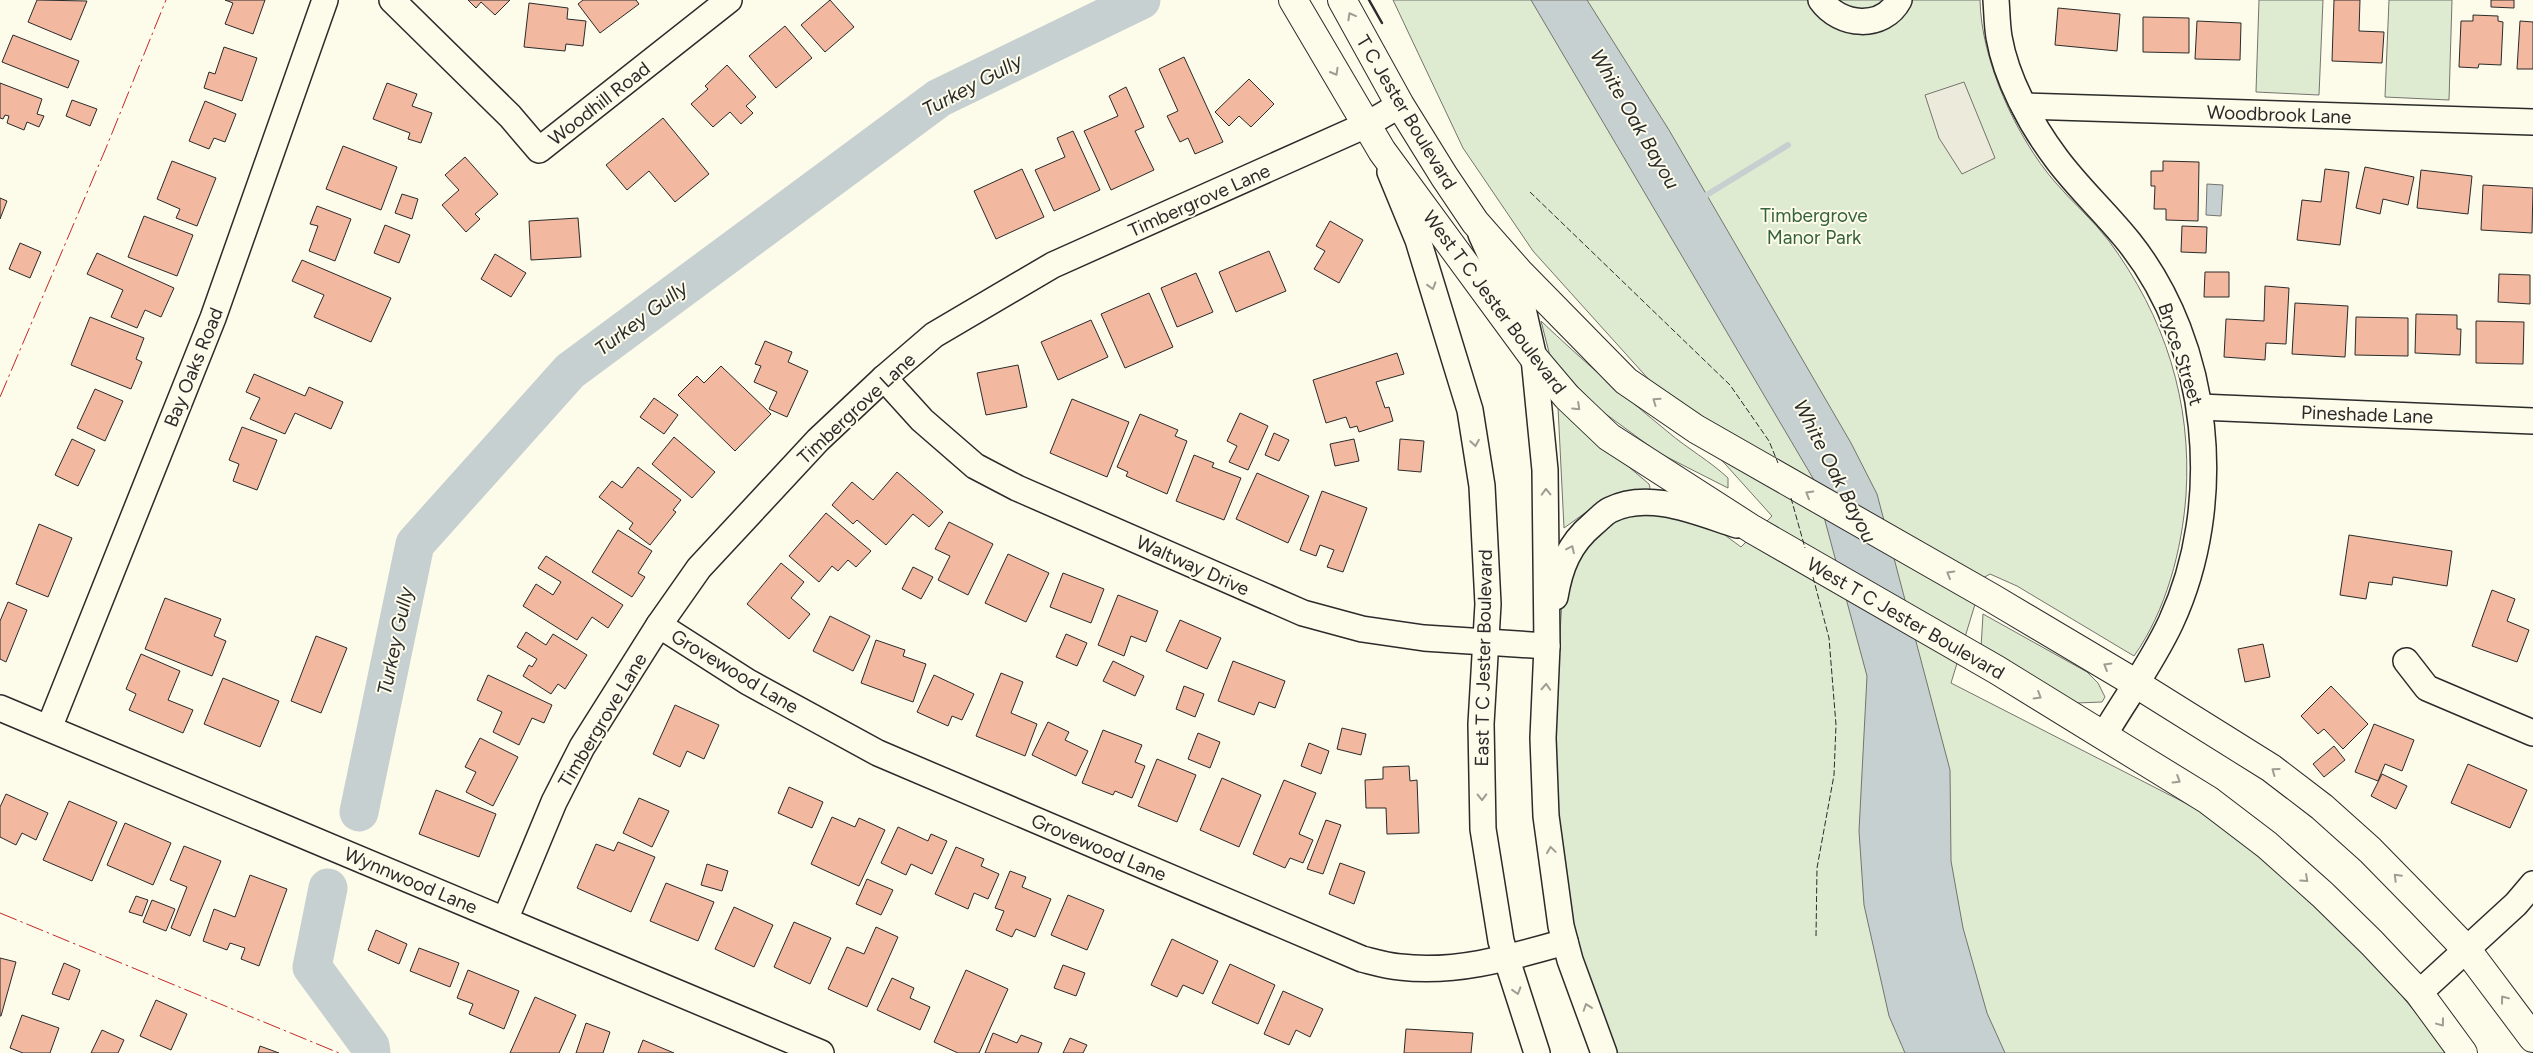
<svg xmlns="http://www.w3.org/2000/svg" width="2533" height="1053" font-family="Figtree,sans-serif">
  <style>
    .green { fill: #deebd1; stroke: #74746e }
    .parking { fill: #eceadb; stroke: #74746e }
    .water { fill: #c7d0d0; stroke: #74746e }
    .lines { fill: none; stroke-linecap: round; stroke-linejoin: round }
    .stream { stroke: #c7d0d0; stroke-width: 6 }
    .river { stroke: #c7d0d0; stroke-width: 39 }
    .building { fill: #f2b8a0; stroke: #2b2b2b }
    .minor-casing { stroke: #2b2b2b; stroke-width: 28 }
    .major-casing { stroke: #2b2b2b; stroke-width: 30 }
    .minor { stroke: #fdfbea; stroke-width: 25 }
    .major { stroke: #fdfbea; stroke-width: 28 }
    .fence { stroke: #2b2b2b; stroke-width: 1; stroke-dasharray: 6 2.5; stroke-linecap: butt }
    .wall { stroke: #2b2b2b; stroke-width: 2.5 }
    .power { stroke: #c62828; stroke-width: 1; stroke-dasharray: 18 4 2.5 4; stroke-linecap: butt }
    .oneway { stroke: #9e9d94 }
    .labels { text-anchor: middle; stroke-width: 4; stroke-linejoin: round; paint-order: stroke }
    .street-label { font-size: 19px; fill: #2b2b2b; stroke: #fdfbea }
    .park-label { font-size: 19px; fill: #34623c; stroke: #fdfbea }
    .water-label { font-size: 20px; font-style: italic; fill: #2b2b2b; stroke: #fdfbea }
  </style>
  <rect width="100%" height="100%" fill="#fdfbea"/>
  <g class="green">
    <path d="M1393 0H1980C1981 60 2016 137 2055 182 2072 202 2093 220 2109 241 2165 317 2192 401 2186 495 2182 550 2166 611 2134 656L2017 586 1990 574 1983 578 1951 683 2197 809 2236 837 2275 867 2381 970 2448 1053H1615L1583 963 1573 920 1555 795V717L1563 583 1568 566 1607 522 1646 511 1714 527 1741 547 1772 516 1533 251 1463 148Z"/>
    <path d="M2259 0H2323L2319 95 2256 92Z"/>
    <path d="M2389 0H2452L2449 100 2385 97Z"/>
    <path d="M1541 321C1582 360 1624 396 1668 432 1688 449 1710 461 1728 478V488L1659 453 1603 412 1551 360Z"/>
    <path d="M1558 407 1649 484 1650 488 1648 491 1592 508 1564 528Z"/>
    <path d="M1983 614 2087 672 2098 683 2105 697 2102 702 2076 703 2064 700 1981 648Z"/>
  </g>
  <path class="parking" d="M1964 82 1995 158 1962 174 1939 138 1925 95Z"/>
  <g class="water">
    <path d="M1531 0H1587L1669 130 1851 443 1877 494 1950 770 1951 861 1963 928 1987 1013 2005 1053H1905L1889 1016 1864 905 1859 831 1867 676 1814 480Z"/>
    <path d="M2207 184 2223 185 2221 216 2206 215Z"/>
  </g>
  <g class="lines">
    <path class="stream" d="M1700 199 1788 145"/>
    <g class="river">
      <path d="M359 812 415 544 570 371 939 98 1141 0"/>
      <path d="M328 888 312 967 370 1046 371 1053"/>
    </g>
  </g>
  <g class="building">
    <path d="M37 0 87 1 71 40 28 22Z"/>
    <path d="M225 0H265L253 34 225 24 233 3Z"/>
    <path d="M468 0H510L495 15 481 2 476 8Z"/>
    <path d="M583 0H636L639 4 600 33 578 4Z"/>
    <path d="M830 0 854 27 825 52 801 25Z"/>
    <path d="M2334 0H2360L2359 31 2384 32 2382 63 2332 61Z"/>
    <path d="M2491 0H2514V8L2491 7Z"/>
    <path d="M529 3 568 8 567 19 586 21 583 46 566 44 565 51 524 47Z"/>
    <path d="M2058 8 2120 14 2117 51 2055 45Z"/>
    <path d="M2473 15 2498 16V21L2503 22 2501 65 2479 64 2478 68 2459 67 2461 21H2473Z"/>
    <path d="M2143 17 2189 18V53L2143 52Z"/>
    <path d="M2197 21 2241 23 2240 60 2195 59Z"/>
    <path d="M2520 21 2533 22V69H2517Z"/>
    <path d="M785 26 812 58 776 88 749 56Z"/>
    <path d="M13 35 79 61 68 88 2 62Z"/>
    <path d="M224 47 257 58 242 101 204 88 209 72 215 74Z"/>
    <path d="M1184 57 1223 142 1195 154 1188 138 1180 142 1167 116 1178 111 1159 69Z"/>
    <path d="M727 65 756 97 746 106 753 113 741 124 730 112 713 127 691 104 708 89 705 86Z"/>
    <path d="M1249 79 1274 104 1251 127 1239 116 1229 126 1215 112Z"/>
    <path d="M0 83 42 99 37 114 44 116 39 127 27 122 24 130 7 123 9 116 5 115 3 119 0 118Z"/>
    <path d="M387 83 417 94 412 106 432 113 421 143 408 139 410 133 373 119Z"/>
    <path d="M1126 87 1144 127 1135 131 1154 170 1111 190 1084 131 1118 116 1109 96Z"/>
    <path d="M72 100 97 109 90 126 66 116Z"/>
    <path d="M205 101 236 114 225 142 214 138 209 149 189 141Z"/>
    <path d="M663 118 709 174 675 202 649 171 627 190 606 165Z"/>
    <path d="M1073 131 1100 190 1054 211 1035 170 1065 157 1057 138Z"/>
    <path d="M343 146 397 167 381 210 326 189Z"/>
    <path d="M465 157 498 194 475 214 480 219 466 232 442 205 459 190 445 175Z"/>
    <path d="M172 161 216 178 197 226 176 218 180 209 157 199Z"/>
    <path d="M2163 161 2199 162 2198 221 2166 220V209H2154L2155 186H2151V171H2163Z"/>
    <path d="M2365 167 2414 177 2408 205 2383 199 2380 214 2356 208Z"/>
    <path d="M1022 169 1044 217 996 239 974 191Z"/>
    <path d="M2325 169 2349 172 2340 245 2297 240 2302 200 2321 202Z"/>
    <path d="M2421 170 2472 176 2468 214 2417 208Z"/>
    <path d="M2483 185 2533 188 2532 233 2481 230Z"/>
    <path d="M402 194 418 199 412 219 395 213Z"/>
    <path d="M0 198 7 201 0 219Z"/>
    <path d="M317 206 351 219 335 261 309 251 318 226 310 224Z"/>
    <path d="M144 216 193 235 177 276 128 257Z"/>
    <path d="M578 218 581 257 531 260 529 221Z"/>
    <path d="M1330 221 1363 240 1339 283 1314 269 1325 251 1316 246Z"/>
    <path d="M385 225 410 235 399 263 374 253Z"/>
    <path d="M2182 226 2207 227 2206 253 2181 252Z"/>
    <path d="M20 243 41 252 30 278 9 269Z"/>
    <path d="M1269 251 1286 291 1236 312 1219 272Z"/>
    <path d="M97 253 174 288 161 317 145 310 137 328 111 317 123 290 87 274Z"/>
    <path d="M495 254 526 273 511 297 481 279Z"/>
    <path d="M302 260 391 298 371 342 314 317 324 295 292 281Z"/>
    <path d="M2205 272H2229V297H2204Z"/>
    <path d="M1196 273 1213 312 1177 327 1161 288Z"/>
    <path d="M2499 274 2530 275V304L2498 302Z"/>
    <path d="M2265 286 2289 288 2286 344 2266 343 2265 360 2224 357 2226 319 2264 321Z"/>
    <path d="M1149 293 1173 347 1125 368 1101 314Z"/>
    <path d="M2295 303 2348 306 2345 357 2292 354Z"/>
    <path d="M2416 314 2457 315V329H2461L2460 355 2415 353Z"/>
    <path d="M90 317 144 338 136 359 142 362 131 389 71 365Z"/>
    <path d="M2356 317 2408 318V356L2355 355Z"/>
    <path d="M1091 320 1108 357 1058 380 1041 342Z"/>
    <path d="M2476 321 2524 322 2523 364 2476 363Z"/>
    <path d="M765 341 792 352 788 362 808 371 787 417 769 409 777 392 754 382 761 366 755 364Z"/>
    <path d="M1397 353 1404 374 1376 382 1385 408 1389 407 1393 421 1359 432 1357 426 1350 428 1346 417 1326 423 1313 380Z"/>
    <path d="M1018 365 1027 407 986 415 977 373Z"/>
    <path d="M721 366 771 414 735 451 678 395 697 376 704 383Z"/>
    <path d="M254 374 305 396 309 387 343 402 331 429 295 413 285 434 250 419 260 398 246 392Z"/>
    <path d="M95 389 123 401 105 441 77 428Z"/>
    <path d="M654 398 678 415 664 434 640 417Z"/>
    <path d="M1072 399 1129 422 1107 477 1050 453Z"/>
    <path d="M1240 413 1268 426 1248 470 1229 462 1237 446 1227 441Z"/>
    <path d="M1140 414 1178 430 1175 436 1187 441 1167 494 1126 476 1128 472 1117 467Z"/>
    <path d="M242 427 277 440 257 490 233 481 239 464 229 460Z"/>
    <path d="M1274 433 1289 440 1279 461 1265 455Z"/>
    <path d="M674 437 715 472 692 498 652 464Z"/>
    <path d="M72 439 95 450 78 486 55 475Z"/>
    <path d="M1354 439 1359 461 1335 466 1330 444Z"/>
    <path d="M1400 439 1424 441 1421 472 1398 470Z"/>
    <path d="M1194 455 1214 463 1212 467 1241 478 1224 520 1176 501Z"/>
    <path d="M638 467 681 500 673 510 676 512 650 545 629 529 633 523 599 497 612 481 622 488Z"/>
    <path d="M897 472 943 512 929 527 913 514 886 545 857 520 853 524 832 505 852 482 873 500Z"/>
    <path d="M1257 473 1309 496 1288 543 1236 519Z"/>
    <path d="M1322 491 1367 508 1343 572 1327 567 1334 550 1320 545 1316 556 1300 550Z"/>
    <path d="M826 513 871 551 856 567 848 560 838 571 832 566 819 582 789 556Z"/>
    <path d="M949 522 993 544 968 595 938 580 950 556 935 549Z"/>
    <path d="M39 524 72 538 48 597 16 584Z"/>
    <path d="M618 530 652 551 638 573 645 577 632 597 592 572Z"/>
    <path d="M2349 535 2452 551 2447 586 2393 577 2392 585 2369 582 2366 599 2340 595Z"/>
    <path d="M1008 554 1049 573 1026 622 985 603Z"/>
    <path d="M546 556 623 605 608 628 592 617 577 640 523 606 536 584 553 595 561 582 538 568Z"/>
    <path d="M781 563 804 582 791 598 810 614 789 639 747 604Z"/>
    <path d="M913 567 933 577 921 599 902 589Z"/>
    <path d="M1063 573 1104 589 1091 623 1050 607Z"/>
    <path d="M2492 590 2515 599 2507 621 2529 630 2517 662 2472 646Z"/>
    <path d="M1118 595 1158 611 1146 642 1131 636 1124 656 1098 645Z"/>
    <path d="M165 598 221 619 214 636 226 641 212 676 145 649Z"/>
    <path d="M8 602 27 610 6 662 0 659V621Z"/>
    <path d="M830 616 870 636 853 671 813 651Z"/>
    <path d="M1180 620 1221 638 1207 669 1166 651Z"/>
    <path d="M526 632 546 645 553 634 587 655 565 689 558 684 551 694 523 676 529 665 532 667 537 659 517 647Z"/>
    <path d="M1066 634 1087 643 1077 666 1056 657Z"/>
    <path d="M316 636 347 648 321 713 291 701Z"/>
    <path d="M876 640 905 650 903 656 926 664 913 702 861 683Z"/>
    <path d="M2263 644 2270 677 2245 682 2238 649Z"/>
    <path d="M141 654 180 671 168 700 193 710 183 733 129 710 136 694 126 689Z"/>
    <path d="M1113 661 1144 676 1135 696 1103 681Z"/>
    <path d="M1233 661 1285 681 1275 708 1259 702 1254 715 1218 701Z"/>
    <path d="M1001 673 1023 682 1011 713 1037 724 1025 756 976 736Z"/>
    <path d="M488 675 552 705 544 723 532 718 519 745 493 732 502 712 477 700Z"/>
    <path d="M934 675 974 694 962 720 952 716 948 726 917 712Z"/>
    <path d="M223 678 279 701 260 747 204 724Z"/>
    <path d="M1184 686 1204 694 1195 717 1176 709Z"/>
    <path d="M2331 686 2368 724 2343 749 2324 729 2318 734 2301 716Z"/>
    <path d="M675 705 719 725 704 759 687 751 680 767 653 754Z"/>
    <path d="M1048 722 1069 732 1065 740 1088 751 1076 776 1032 755Z"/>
    <path d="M2374 724 2414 740 2402 771 2385 764 2378 781 2355 772Z"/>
    <path d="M1342 728 1366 734 1361 755 1337 749Z"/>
    <path d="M1103 730 1142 745 1135 762 1145 766 1132 798 1115 791 1113 795 1082 783Z"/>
    <path d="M1198 733 1220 742 1210 768 1188 759Z"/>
    <path d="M480 738 518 757 493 806 466 792 476 772 465 767Z"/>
    <path d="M1309 743 1329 751 1321 774 1301 766Z"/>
    <path d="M2334 746 2345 760 2324 777 2313 764Z"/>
    <path d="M1157 759 1196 775 1177 822 1138 806Z"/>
    <path d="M2468 764 2527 790 2510 828 2451 803Z"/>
    <path d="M1409 766 1410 781 1417 780 1419 833 1387 834 1386 808H1366L1365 780 1383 779V767Z"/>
    <path d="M2382 774 2407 786 2396 809 2371 796Z"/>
    <path d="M1222 778 1261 795 1239 847 1200 830Z"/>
    <path d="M1284 780 1316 793 1299 834 1313 840 1303 863 1290 858 1285 868 1253 854Z"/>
    <path d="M789 787 823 802 812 828 778 813Z"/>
    <path d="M436 790 496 814 479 857 419 834Z"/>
    <path d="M6 794 48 813 36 840 22 833 16 845 0 837V807Z"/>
    <path d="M639 798 669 811 652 847 623 833Z"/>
    <path d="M69 801 117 822 92 881 43 860Z"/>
    <path d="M832 817 855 827 859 818 885 830 859 886 811 864Z"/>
    <path d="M1326 820 1341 825 1323 874 1307 869Z"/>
    <path d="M125 823 171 843 153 885 107 865Z"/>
    <path d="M898 827 928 841 931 834 947 841 932 874 911 864 906 875 881 863Z"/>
    <path d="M618 842 655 857 631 912 577 888 596 844 614 851Z"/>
    <path d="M184 846 221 861 190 936 171 928 187 887 170 880Z"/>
    <path d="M956 847 984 859 981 866 999 874 988 899 974 893 968 909 935 894Z"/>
    <path d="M1340 863 1365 872 1354 904 1329 894Z"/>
    <path d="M707 864 728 871 722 891 701 885Z"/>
    <path d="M1010 871 1026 877 1022 887 1051 899 1035 937 1016 929 1012 937 996 930 1004 911 995 908Z"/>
    <path d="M250 875 287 889 259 966 241 959 245 948 230 943 227 950 203 941 214 909 235 917Z"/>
    <path d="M867 879 893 890 881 915 856 904Z"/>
    <path d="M666 883 714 902 698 941 650 921Z"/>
    <path d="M1068 895 1104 910 1087 950 1051 935Z"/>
    <path d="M136 896 148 900 142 916 129 912Z"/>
    <path d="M152 900 175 909 166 931 143 922Z"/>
    <path d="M734 907 773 925 754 967 715 949Z"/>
    <path d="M794 922 831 938 810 984 774 967Z"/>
    <path d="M876 927 898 937 867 1007 828 989 847 947 864 954Z"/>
    <path d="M376 930 407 944 399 964 368 950Z"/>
    <path d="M1172 939 1218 961 1203 994 1183 985 1177 997 1151 985Z"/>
    <path d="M419 948 459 963 450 987 410 971Z"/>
    <path d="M0 958 16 962 1 1016H0Z"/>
    <path d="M64 963 80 970 69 1000 52 994Z"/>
    <path d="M1230 964 1275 985 1258 1024 1212 1003Z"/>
    <path d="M1063 965 1085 973 1076 996 1054 988Z"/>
    <path d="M468 970 519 991 504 1029 469 1014 473 1004 457 998Z"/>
    <path d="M966 970 1008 989 979 1053H958L934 1042Z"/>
    <path d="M892 978 914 988 910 998 930 1007 920 1030 877 1010Z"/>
    <path d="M1283 991 1323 1009 1310 1037 1296 1030 1289 1045 1264 1034Z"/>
    <path d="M535 997 576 1015 559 1053H510Z"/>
    <path d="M156 1000 187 1014 171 1050 140 1036Z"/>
    <path d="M22 1015 59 1028 50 1053H23L10 1048Z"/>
    <path d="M586 1023 610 1032 603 1053H576Z"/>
    <path d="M1406 1029 1473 1033 1471 1053H1404Z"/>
    <path d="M102 1030 124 1040 118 1053H91Z"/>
    <path d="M993 1033 1017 1043 1021 1035 1042 1043 1038 1053H985Z"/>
    <path d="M1070 1038 1087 1045 1083 1053H1063Z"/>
    <path d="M643 1040 674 1053H638Z"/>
    <path d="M260 1046 279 1053H258Z"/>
  </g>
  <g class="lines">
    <g class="minor-casing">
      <g id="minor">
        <path d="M392 0 510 116 539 150 729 0"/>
        <path d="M1821 0C1840 27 1883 30 1899 0"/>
        <path d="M1996 0C1997 12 1997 25 1999 37 2006 78 2031 125 2056 158 2078 188 2106 213 2129 242 2211 345 2226 503 2171 622 2153 661 2126 698 2104 735"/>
        <path d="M2024 106 2533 122"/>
        <path d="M1390 172 1418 240 1470 410 1482 486 1488 604 1481 724 1483 829 1501 941 1537 1053"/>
        <path d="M1481 234 1504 285 1523 309 1534 358 1545 470 1547 646 1543 738 1546 816 1561 926 1570 960 1604 1053"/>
        <path d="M884 378 922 420 975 466 1017 488 1303 613 1362 629 1424 638 1547 646"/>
        <path d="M2200 407 2533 421"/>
        <path d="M1555 597C1560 567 1569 544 1593 524 1598 520 1604 513 1610 510 1649 490 1699 513 1737 525"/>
        <path d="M659 625 748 682 878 753 1362 959C1374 962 1387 966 1400 967 1456 974 1512 957 1565 942"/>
        <path d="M2406 661 2427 688 2533 733"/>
        <path d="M0 708 821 1053"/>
        <path d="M49 728 213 318 325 0"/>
        <path d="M505 920 554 802 582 747 659 625 699 568 818 440 884 378 934 335 1053 265 1366 125 1400 105"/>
        <path d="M2419 993 2516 904 2533 884"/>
      </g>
    </g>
    <g class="major-casing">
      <g id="major">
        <path d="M1293 0 1382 151 1534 358 1567 397 1609 437 1752 529 1997 670 2208 800 2267 845 2323 895 2372 943 2419 993 2463 1053"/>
        <path d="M1342 0 1400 105 1444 176 1475 222 1519 272 1626 381 1696 429 1992 598 2135 683 2271 768 2322 807 2370 850 2420 901 2467 950 2533 1038"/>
      </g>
    </g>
    <use href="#minor" class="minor"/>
    <use href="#major" class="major"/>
    <g class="fence">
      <path d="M1530 192 1730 385 1769 441 1778 463"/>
      <path d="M1791 498 1805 548"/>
      <path d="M1813 577 1829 638 1836 725 1834 775 1817 868 1816 937"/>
    </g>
    <path class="wall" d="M1369 0 1382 23"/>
    <g class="power">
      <path d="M0 397 106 148 166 0"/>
      <path d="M0 913 339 1053"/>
    </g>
  </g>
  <defs><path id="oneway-chevron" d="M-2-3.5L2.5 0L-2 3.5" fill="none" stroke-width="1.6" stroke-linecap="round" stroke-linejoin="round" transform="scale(1.25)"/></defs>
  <g class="oneway">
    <use href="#oneway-chevron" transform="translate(1351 16) rotate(-119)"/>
    <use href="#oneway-chevron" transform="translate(1335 72) rotate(60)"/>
    <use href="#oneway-chevron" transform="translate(1432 286) rotate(73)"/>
    <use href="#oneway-chevron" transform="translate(1656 401) rotate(-145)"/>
    <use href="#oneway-chevron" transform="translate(1577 407) rotate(43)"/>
    <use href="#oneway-chevron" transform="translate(1475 443) rotate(81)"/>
    <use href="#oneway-chevron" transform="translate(1546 492) rotate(-91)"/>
    <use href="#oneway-chevron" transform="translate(1809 494) rotate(-150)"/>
    <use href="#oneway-chevron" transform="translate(1571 549) rotate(-64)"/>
    <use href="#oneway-chevron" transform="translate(1950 574) rotate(-150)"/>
    <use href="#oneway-chevron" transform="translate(2107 666) rotate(-149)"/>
    <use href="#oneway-chevron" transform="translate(1546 687) rotate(-87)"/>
    <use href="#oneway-chevron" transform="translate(2038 696) rotate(31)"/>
    <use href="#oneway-chevron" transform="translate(2275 771) rotate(-144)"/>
    <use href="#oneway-chevron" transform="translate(2177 780) rotate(32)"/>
    <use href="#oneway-chevron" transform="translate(1482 797) rotate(89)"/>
    <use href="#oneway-chevron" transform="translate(1551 850) rotate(-98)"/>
    <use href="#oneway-chevron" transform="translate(2397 877) rotate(-135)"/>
    <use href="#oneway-chevron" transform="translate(2305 879) rotate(42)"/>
    <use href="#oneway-chevron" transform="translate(1517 991) rotate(73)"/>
    <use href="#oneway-chevron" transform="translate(2504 999) rotate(-127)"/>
    <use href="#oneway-chevron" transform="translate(1587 1007) rotate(-109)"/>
    <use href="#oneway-chevron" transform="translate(2441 1023) rotate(53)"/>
  </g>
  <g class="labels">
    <g class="street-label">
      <text transform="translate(599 103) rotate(-38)" y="7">Woodhill Road</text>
      <text transform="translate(1407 112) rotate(59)" y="7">T C Jester Boulevard</text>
      <text transform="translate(2279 114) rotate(2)" y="7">Woodbrook Lane</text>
      <text transform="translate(1199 200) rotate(-24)" y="7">Timbergrove Lane</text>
      <text transform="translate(1495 302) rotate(53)" y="7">West T C Jester Boulevard</text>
      <text transform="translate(2181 354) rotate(72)" y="7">Bryce Street</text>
      <text transform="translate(193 367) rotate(-68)" y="7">Bay Oaks Road</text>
      <text transform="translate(856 408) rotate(-43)" y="7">Timbergrove Lane</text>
      <text transform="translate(2367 414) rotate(2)" y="7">Pineshade Lane</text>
      <text transform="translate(1193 565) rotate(24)" y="7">Waltway Drive</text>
      <text transform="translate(1906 618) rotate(30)" y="7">West T C Jester Boulevard</text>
      <text transform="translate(1483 658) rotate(-89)" y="7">East T C Jester Boulevard</text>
      <text transform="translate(735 671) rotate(31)" y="7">Grovewood Lane</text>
      <text transform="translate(602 720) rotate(-59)" y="7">Timbergrove Lane</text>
      <text transform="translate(1099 847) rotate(23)" y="7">Grovewood Lane</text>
      <text transform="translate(411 880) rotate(23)" y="7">Wynnwood Lane</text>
    </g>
    <g class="park-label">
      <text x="1814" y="222">Timbergrove<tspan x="1814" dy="22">Manor Park</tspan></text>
    </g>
    <g class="water-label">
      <text transform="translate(972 85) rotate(-28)" y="7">Turkey Gully</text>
      <text transform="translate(1635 119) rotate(60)" y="7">White Oak Bayou</text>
      <text transform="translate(641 318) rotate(-37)" y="7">Turkey Gully</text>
      <text transform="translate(1835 471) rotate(63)" y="7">White Oak Bayou</text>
      <text transform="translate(395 641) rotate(-78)" y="7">Turkey Gully</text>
    </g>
  </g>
</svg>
